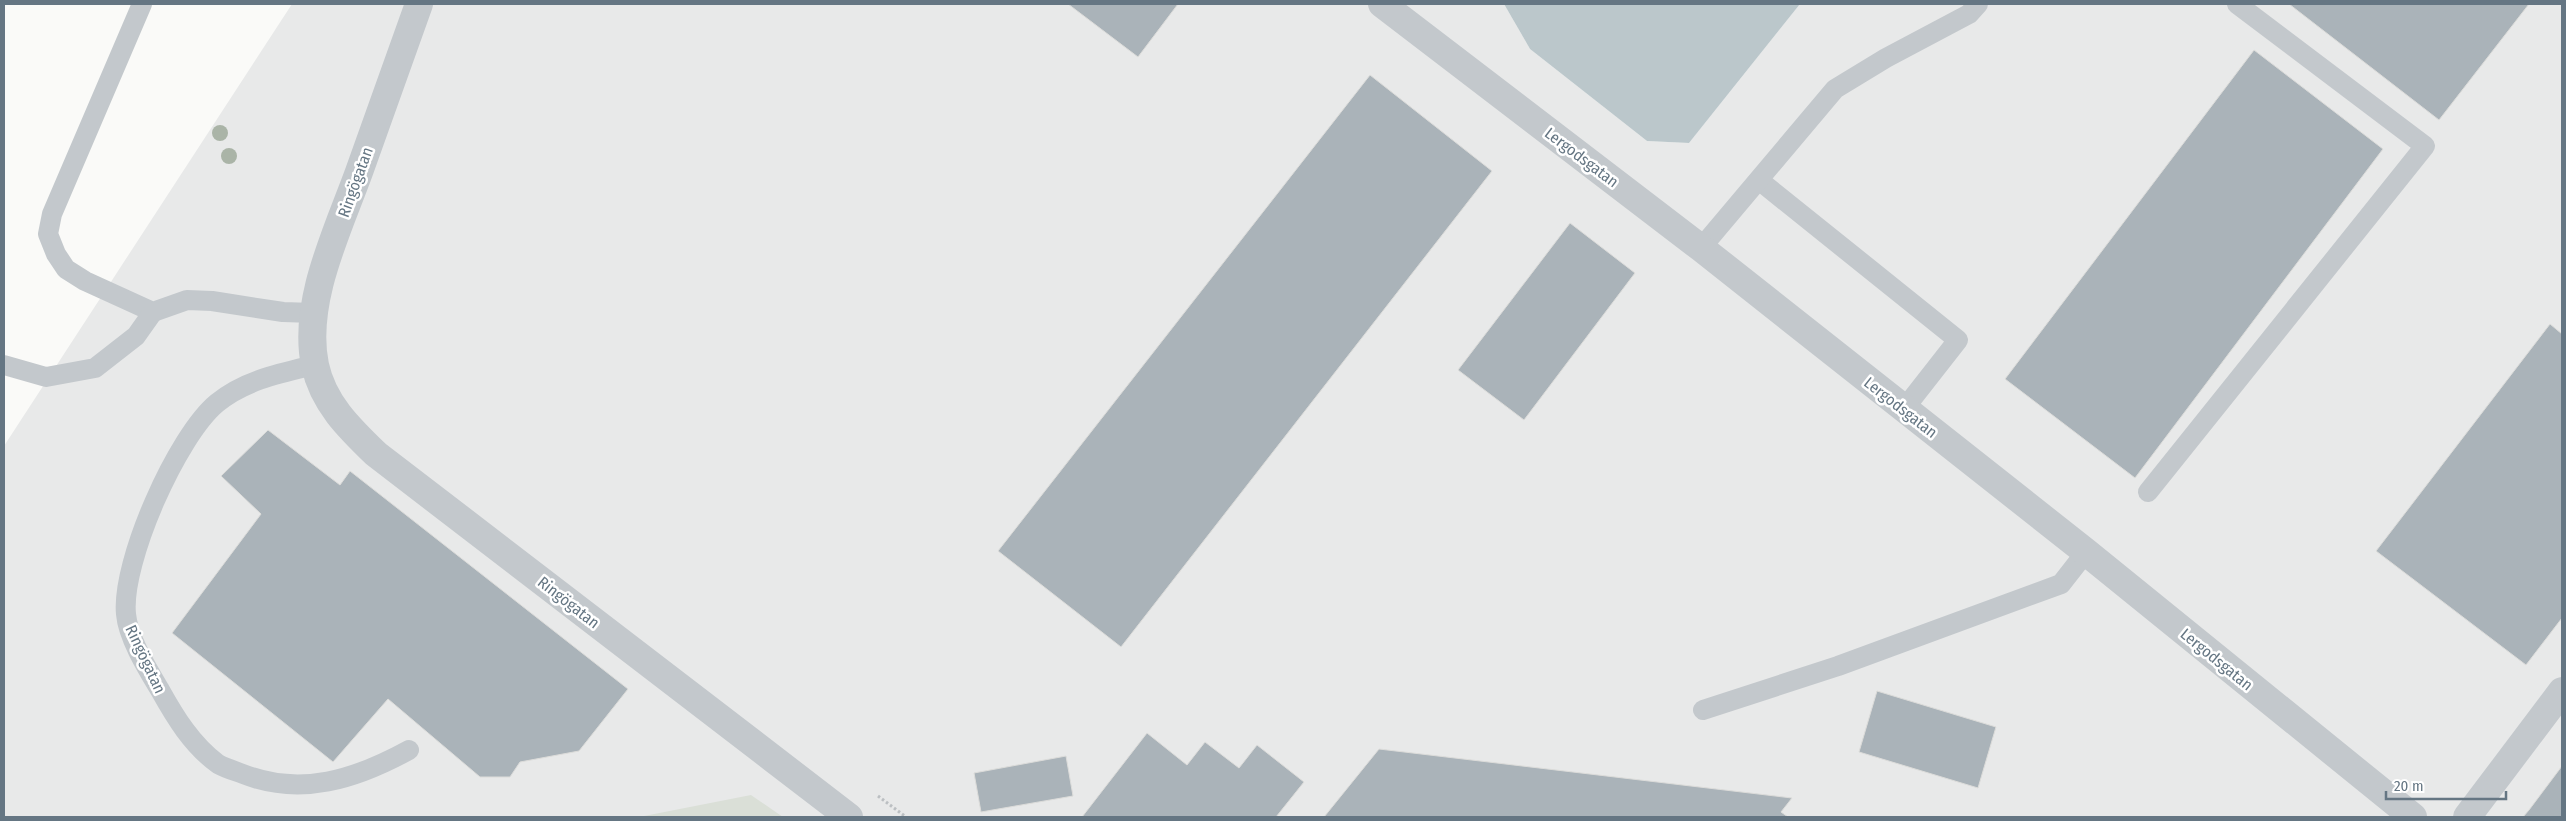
<svg xmlns="http://www.w3.org/2000/svg" width="2566" height="821" font-family="'Fira Sans Condensed',sans-serif">
  <style>
    .built { fill: #e8e9e9 }
    .green { fill: #dadfd7 }
    .water { fill: #bbc7cb }
    .building { fill: #aab3b9; stroke: #dcdcda }
    .lines { fill: none; stroke-linecap: round; stroke-linejoin: round }
    .path { stroke: #bbbfc2; stroke-width: 3; stroke-dasharray: 2.5 2.5; stroke-linecap: butt }
    .service { stroke: #c3c8cc; stroke-width: 20 }
    .minor { stroke: #c3c8cc; stroke-width: 28 }
    .tertiary { stroke: #c3c8cc; stroke-width: 28 }
    .tree { fill: #aab4a7 }
    .labels { text-anchor: middle; stroke-width: 5; stroke-linejoin: round; paint-order: stroke }
    .street-label { font-size: 16px; fill: #657683; stroke: #fff }
  </style>
  <rect width="100%" height="100%" fill="#fafaf8"/>
  <path class="built" d="M292 4H1504L1530 49 1647 141 1689 143 1800 4H2562V817H4V446Z"/>
  <path class="green" d="M751 795 783 817H639Z"/>
  <path class="water" d="M1504 4H1800L1689 143 1647 141 1530 49Z"/>
  <g class="building">
    <path d="M1068 4H1178L1138 57Z"/>
    <path d="M2289 4H2529L2439 120Z"/>
    <path d="M2254 50 2383 149 2135 478 2005 379Z"/>
    <path d="M1370 75 1492 171 1121 647 998 551Z"/>
    <path d="M1570 223 1635 273 1524 420 1458 370Z"/>
    <path d="M2550 324 2562 334V618L2526 665 2376 551Z"/>
    <path d="M268 430 340 485 350 471 628 689 579 751 520 762 510 777H480L388 699 333 762 172 633 261 514 221 476Z"/>
    <path d="M1877 691 1996 727 1978 788 1859 752Z"/>
    <path d="M1147 733 1187 765 1205 742 1239 768 1257 745 1304 782 1276 817H1082Z"/>
    <path d="M1379 749 1792 798 1781 812 1788 817H1324Z"/>
    <path d="M1066 756 1073 796 981 812 974 773Z"/>
    <path d="M2562 766V817H2523L2529 810Z"/>
  </g>
  <g class="lines">
    <path class="path" d="M878 796 906 817"/>
    <g class="service">
      <path d="M142 4 52 214 48 234 56 254 66 269 85 281 153 312 187 300 212 301 283 312 313 313"/>
      <path d="M1760 181 1958 340 1904 409"/>
      <path d="M1701 248 1835 89 1886 58 1969 14 1978 4"/>
      <path d="M4 365 46 377 95 368 136 336 153 312"/>
      <path d="M315 365C281 373 245 380 217 403 177 436 121 562 126 614 128 638 148 670 160 690 175 717 192 745 218 764 225 768 235 771 243 774 301 797 356 779 409 750"/>
      <path d="M2148 492 2425 146 2237 4"/>
      <path d="M1703 710 1838 666 2061 584 2086 552"/>
    </g>
    <g class="minor">
      <path d="M1382 4 1701 248 2086 552 2413 817"/>
      <path d="M2467 817 2562 691"/>
    </g>
    <path class="tertiary" d="M419 4C399 60 379 116 359 172 338 230 302 302 315 365 323 403 349 428 376 454L849 817"/>
  </g>
  <g class="tree">
    <circle cx="220" cy="133" r="8"/>
    <circle cx="229" cy="156" r="8"/>
  </g>
  <g class="labels">
    <g class="street-label">
      <text transform="translate(1582 157) rotate(37)" y="6">Lergodsgatan</text>
      <text transform="translate(355 182) rotate(-70)" y="6">Ringögatan</text>
      <text transform="translate(1901 407) rotate(38)" y="6">Lergodsgatan</text>
      <text transform="translate(569 602) rotate(38)" y="6">Ringögatan</text>
      <text transform="translate(146 659) rotate(65)" y="6">Ringögatan</text>
      <text transform="translate(2217 659) rotate(39)" y="6">Lergodsgatan</text>
    </g>
  </g>
  <rect width="2566" height="821" fill="none" stroke="#657683" stroke-width="10"/>
  <path d="M2386 791v8h120v-8" fill="none" stroke="#657683" stroke-width="2.5"/>
  <text x="2394" y="791" font-size="15" fill="#657683" stroke="#ffffff" stroke-width="4" paint-order="stroke">20 m</text>
</svg>
